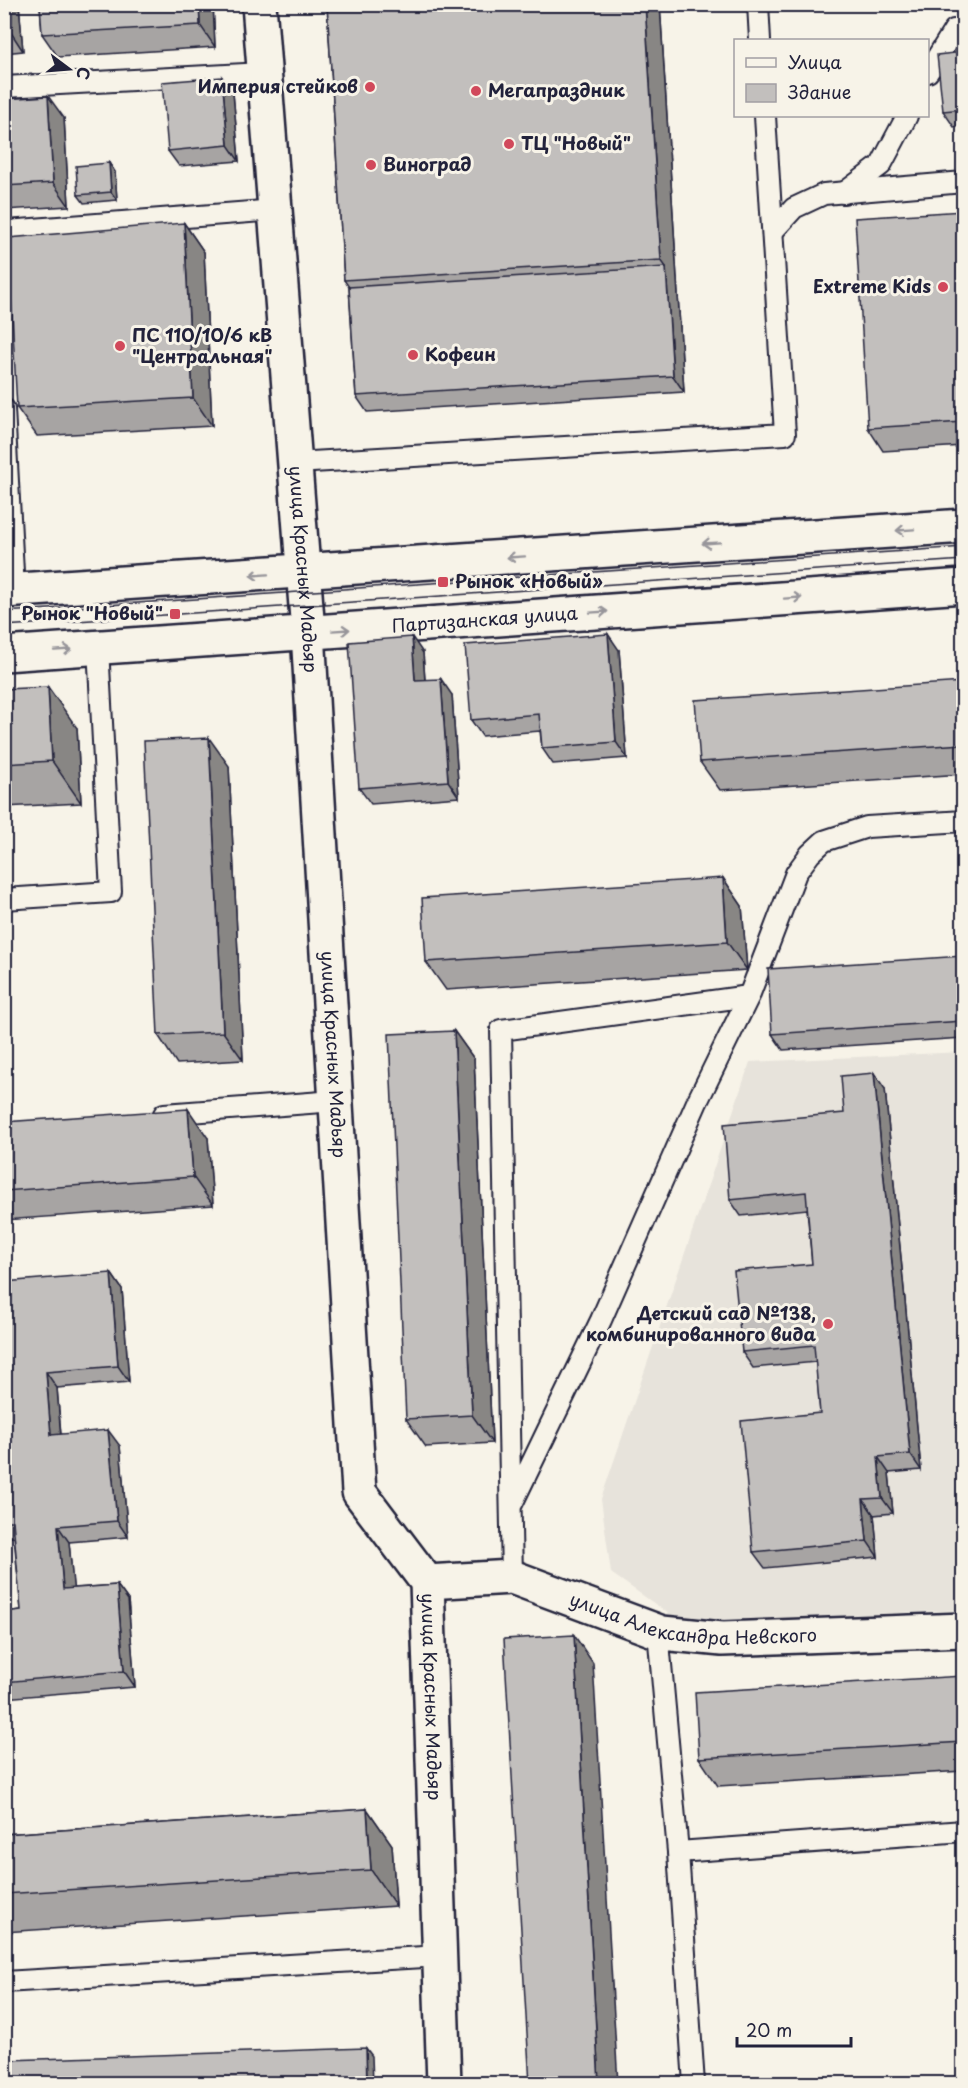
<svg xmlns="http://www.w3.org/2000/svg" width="968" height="2088" font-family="'Playpen Sans',sans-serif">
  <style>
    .built { fill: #e7e3db }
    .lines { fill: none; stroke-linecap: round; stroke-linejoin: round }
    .lane-casing { stroke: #22223b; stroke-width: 24 }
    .street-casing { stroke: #22223b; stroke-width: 38 }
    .secondary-casing { stroke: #22223b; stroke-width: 38 }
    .lane { stroke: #f7f3e8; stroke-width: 20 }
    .street { stroke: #f7f3e8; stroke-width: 33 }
    .secondary { stroke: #f7f3e8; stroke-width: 33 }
    .tram { stroke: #22223b; stroke-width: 1.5 }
    .wall { fill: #a7a4a3; stroke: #22223b; stroke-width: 1.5 }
    .shaded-wall { fill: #888684; stroke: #22223b; stroke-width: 1.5 }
    .building { fill: #c2bfbd; stroke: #22223b; stroke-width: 1.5 }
    .oneway { stroke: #97959a }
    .poi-dot { fill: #d1495b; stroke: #f7f3e8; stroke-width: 2 }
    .labels { text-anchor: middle; stroke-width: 6; stroke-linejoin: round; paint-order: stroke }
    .poi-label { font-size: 18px; font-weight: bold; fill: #22223b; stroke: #f7f3e8; text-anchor: start }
    .street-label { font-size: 18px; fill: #22223b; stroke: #f7f3e8 }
  </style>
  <rect width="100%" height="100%" fill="#f7f3e8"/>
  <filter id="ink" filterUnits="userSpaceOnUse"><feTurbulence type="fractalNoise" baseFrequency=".0167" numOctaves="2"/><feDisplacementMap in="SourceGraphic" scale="12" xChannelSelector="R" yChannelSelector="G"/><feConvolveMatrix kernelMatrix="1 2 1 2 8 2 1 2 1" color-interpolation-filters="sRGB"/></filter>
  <g filter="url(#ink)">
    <path class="built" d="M963 1052V1610L682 1623 611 1573 601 1499 750 1062Z"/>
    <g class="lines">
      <g class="lane-casing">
        <g id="lane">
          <path d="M758 4 760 40"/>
          <path d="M928 72 954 30 964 29"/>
          <path d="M4 87 264 73"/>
          <path d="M844 193 881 165 907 116"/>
          <path d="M773 231 794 208 824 194 964 182"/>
          <path d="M4 244 7 231 275 210"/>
          <path d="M4 409 14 590"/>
          <path d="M295 463 785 434 765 116"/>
          <path d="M4 899 111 892 98 647"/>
          <path d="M749 996 796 873 810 854 824 841 867 827 964 821"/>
          <path d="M164 1114 335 1101"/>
          <path d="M512 1504 601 1320 697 1102 749 996 501 1030 512 1577"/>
          <path d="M658 1631 678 1852 694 2084"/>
          <path d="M678 1852 964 1831"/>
          <path d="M4 1982 440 1956"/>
        </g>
      </g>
      <g class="street-casing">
        <g id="street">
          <path id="s1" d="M259 4 308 632 359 1492 427 1582 444 2084"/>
          <path id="s2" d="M427 1582 512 1577 662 1633 722 1639 964 1630"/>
        </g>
      </g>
      <g class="secondary-casing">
        <g id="secondary">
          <path d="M4 591 964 526"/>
          <path id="s3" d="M4 654 964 586"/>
        </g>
      </g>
      <use href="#lane" class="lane"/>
      <use href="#street" class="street"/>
      <use href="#secondary" class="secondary"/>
      <g class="tram">
        <path d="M4 612 964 547"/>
        <path d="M4 626 964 560"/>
      </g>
    </g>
    <g class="wall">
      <path d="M4 4H19L23 51 4 53Z"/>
      <path d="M40 4H213L215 47 58 57 42 34Z"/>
      <path d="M327 4H660L684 392 367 412 356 396 349 287 344 280Z"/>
      <path d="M963 52V126L954 127 943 111Z"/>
      <path d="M233 93 239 161 179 166 168 151Z"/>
      <path d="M4 99 64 118 69 206 4 210Z"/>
      <path d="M109 163 115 172 117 200 84 203 78 195Z"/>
      <path d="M963 211V446L883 451 868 428Z"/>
      <path d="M184 223 204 252 212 426 37 436 17 408Z"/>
      <path d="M619 650 627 758 553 764 542 748 540 731 482 736 471 720Z"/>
      <path d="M423 653 425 680 452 695 459 797 371 804 359 788Z"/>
      <path d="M963 682V774L720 790 700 762Z"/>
      <path d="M4 689 77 728 81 803 4 807Z"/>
      <path d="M229 766 243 1060 177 1064 158 1035Z"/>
      <path d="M723 878 742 906 747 970 446 990 426 962Z"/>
      <path d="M963 956V1038L783 1050 772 1034Z"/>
      <path d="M454 1031 474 1059 492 1443 426 1447 406 1419Z"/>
      <path d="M885 1089 921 1470 889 1473 893 1513 874 1515 878 1557 765 1568 753 1552 820 1413 816 1362 753 1368 742 1352 812 1264 807 1209 741 1216 730 1200 844 1113Z"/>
      <path d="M4 1122 208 1138 213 1205 4 1220Z"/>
      <path d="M111 1273 122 1289 129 1382 57 1388 61 1434 120 1446 128 1537 69 1542 73 1588 117 1585 128 1600 135 1687 4 1698V1612L21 1610 14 1537 4 1538V1444L8 1443 4 1406Z"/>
      <path d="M963 1676V1771L718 1786 699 1758Z"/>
      <path d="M367 1809 392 1845 396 1906 4 1932V1834Z"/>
    </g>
    <g class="shaded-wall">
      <path d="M5 4H19L23 51 8 28Z"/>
      <path d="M199 4H213L215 47 200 25Z"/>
      <path d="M645 4H660L684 392 673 376 666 267 661 260Z"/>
      <path d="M222 77 233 93 239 161 228 145Z"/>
      <path d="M48 96 64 118 69 206 53 183Z"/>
      <path d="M109 163 115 172 117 200 111 192Z"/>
      <path d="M184 223 204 252 212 426 193 398Z"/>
      <path d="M608 634 619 650 627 758 616 742Z"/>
      <path d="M412 637 423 653 426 696 415 680Z"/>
      <path d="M441 679 452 695 459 797 448 781Z"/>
      <path d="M48 687 77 728 81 803 52 761Z"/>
      <path d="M209 738 229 766 243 1060 223 1032Z"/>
      <path d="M723 878 742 906 747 970 727 942Z"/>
      <path d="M454 1031 474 1059 492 1443 472 1415Z"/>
      <path d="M874 1073 885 1089 921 1470 910 1454Z"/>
      <path d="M188 1109 208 1138 213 1205 193 1177Z"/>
      <path d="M111 1273 122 1289 129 1382 118 1366Z"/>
      <path d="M46 1372 57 1388 62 1451 51 1435Z"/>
      <path d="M108 1430 120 1446 128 1537 117 1521Z"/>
      <path d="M878 1457 889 1473 893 1513 882 1498Z"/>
      <path d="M863 1499 874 1515 878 1557 867 1541Z"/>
      <path d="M58 1526 69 1542 75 1605 63 1589Z"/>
      <path d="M117 1585 128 1600 135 1687 124 1671Z"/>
      <path d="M574 1635 593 1663 618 2084H599Z"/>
      <path d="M367 1809 392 1845 396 1906 371 1870Z"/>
      <path d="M366 2048 372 2056 373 2084H367Z"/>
    </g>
    <g class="building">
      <path d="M4 4H5L8 28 4 29Z"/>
      <path d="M40 4H199L200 25 42 34Z"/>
      <path d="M327 4H645L661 260 344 280Z"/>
      <path d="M963 52V109L943 111 937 55Z"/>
      <path d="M222 77 228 145 168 151 162 82Z"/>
      <path d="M48 96 53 183 4 186V99Z"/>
      <path d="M109 163 111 192 78 195 76 166Z"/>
      <path d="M963 211V422L868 428 855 218Z"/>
      <path d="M184 223 193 398 17 408 8 238Z"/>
      <path d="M666 267 673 376 356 396 349 287Z"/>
      <path d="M608 634 616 742 542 748 539 714 471 720 465 645Z"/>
      <path d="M412 637 415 680 441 679 448 781 359 788 349 642Z"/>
      <path d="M963 682V744L700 762 695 700Z"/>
      <path d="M48 687 52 761 4 764V689Z"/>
      <path d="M209 738 223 1032 158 1035 144 741Z"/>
      <path d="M723 878 727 942 426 962 422 898Z"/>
      <path d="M963 956V1021L772 1034 768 969Z"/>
      <path d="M454 1031 472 1415 406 1419 389 1034Z"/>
      <path d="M874 1073 910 1454 878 1457 882 1498 863 1499 867 1541 753 1552 741 1421 820 1413 814 1345 742 1352 734 1271 812 1264 806 1192 730 1200 724 1124 844 1113 841 1076Z"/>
      <path d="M188 1109 193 1177 4 1191V1122Z"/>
      <path d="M111 1273 118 1366 46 1372 51 1435 108 1430 117 1521 58 1526 63 1589 117 1585 124 1671 4 1682V1612L21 1610 13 1521H4V1444L8 1443 4 1406V1282Z"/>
      <path d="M574 1635 599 2084H530L504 1639Z"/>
      <path d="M963 1676V1742L699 1758 695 1692Z"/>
      <path d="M367 1809 371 1870 4 1894V1834Z"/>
      <path d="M366 2048 367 2084H4V2063L8 2060Z"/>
    </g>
    <defs><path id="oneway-shaft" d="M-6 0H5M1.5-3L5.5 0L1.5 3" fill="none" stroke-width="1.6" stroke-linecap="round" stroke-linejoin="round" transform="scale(1.5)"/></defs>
    <g class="oneway">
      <use href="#oneway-shaft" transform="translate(905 530) rotate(176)"/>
      <use href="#oneway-shaft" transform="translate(711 543) rotate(176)"/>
      <use href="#oneway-shaft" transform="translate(516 557) rotate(176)"/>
      <use href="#oneway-shaft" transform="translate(259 575) rotate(176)"/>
      <use href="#oneway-shaft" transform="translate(793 598) rotate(-4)"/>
      <use href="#oneway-shaft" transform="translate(599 612) rotate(-4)"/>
      <use href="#oneway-shaft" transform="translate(341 630) rotate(-4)"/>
      <use href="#oneway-shaft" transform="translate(63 650) rotate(-4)"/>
    </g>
  </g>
  <g class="poi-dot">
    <circle cx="370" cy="87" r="6"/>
    <circle cx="476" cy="91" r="6"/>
    <circle cx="509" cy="144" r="6"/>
    <circle cx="371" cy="165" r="6"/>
    <circle cx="943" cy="287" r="6"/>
    <circle cx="120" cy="346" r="6"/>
    <circle cx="413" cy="355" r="6"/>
    <rect x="437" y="576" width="12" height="12" rx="3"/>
    <rect x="169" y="608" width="12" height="12" rx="3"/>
    <circle cx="828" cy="1324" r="6"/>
  </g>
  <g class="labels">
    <g class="poi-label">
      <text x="358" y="93" text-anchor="end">Империя стейков</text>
      <text x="488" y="97">Мегапраздник</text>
      <text x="521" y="150">ТЦ "Новый"</text>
      <text x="383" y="171">Виноград</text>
      <text x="931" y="293" text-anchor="end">Extreme Kids</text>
      <text x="132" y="342">ПС 110/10/6 кВ<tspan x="132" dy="21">"Центральная"</tspan></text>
      <text x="425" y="361">Кофеин</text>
      <text x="455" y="588">Рынок «Новый»</text>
      <text x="163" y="620" text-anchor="end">Рынок "Новый"</text>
      <text x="816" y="1320" text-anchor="end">Детский сад №138,<tspan x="816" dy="21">комбинированного вида</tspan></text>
    </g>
    <g class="street-label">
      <text dy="6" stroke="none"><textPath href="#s1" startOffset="567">улица Красных Мадьяр</textPath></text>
      <text dy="6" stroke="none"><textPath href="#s3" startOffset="482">Партизанская улица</textPath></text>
      <text dy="6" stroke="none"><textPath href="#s1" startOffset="1053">улица Красных Мадьяр</textPath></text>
      <text dy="6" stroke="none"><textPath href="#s2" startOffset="274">улица Александра Невского</textPath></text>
      <text dy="6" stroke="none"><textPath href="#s1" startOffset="1719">улица Красных Мадьяр</textPath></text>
    </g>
  </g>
  <rect width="968" height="2088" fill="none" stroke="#f7f3e8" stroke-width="24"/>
  <rect x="12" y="12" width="944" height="2064" fill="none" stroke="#22223b" stroke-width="2" filter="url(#ink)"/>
  <rect x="734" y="39" width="195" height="78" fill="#f7f3e8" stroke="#a29fa3" stroke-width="1.5"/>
  <rect x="746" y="58" width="30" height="9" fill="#f7f3e8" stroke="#a29fa3" stroke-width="1.5"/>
  <text x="788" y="69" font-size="18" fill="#22223b">Улица</text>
  <rect x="746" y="84" width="30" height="18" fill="#c2bfbd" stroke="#a29fa3" stroke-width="1.5"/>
  <text x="788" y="99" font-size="18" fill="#22223b">Здание</text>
  <g transform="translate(69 69) rotate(106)" stroke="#f7f3e8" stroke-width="4.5" paint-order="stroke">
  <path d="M0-4.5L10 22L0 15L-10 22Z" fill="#22223b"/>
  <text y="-9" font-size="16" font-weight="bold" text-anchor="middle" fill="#22223b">С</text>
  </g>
  <path d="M737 2037v9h114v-9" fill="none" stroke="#22223b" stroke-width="3"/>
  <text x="746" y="2037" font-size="18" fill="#22223b" stroke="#f7f3e8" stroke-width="4.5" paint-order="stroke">20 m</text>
</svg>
